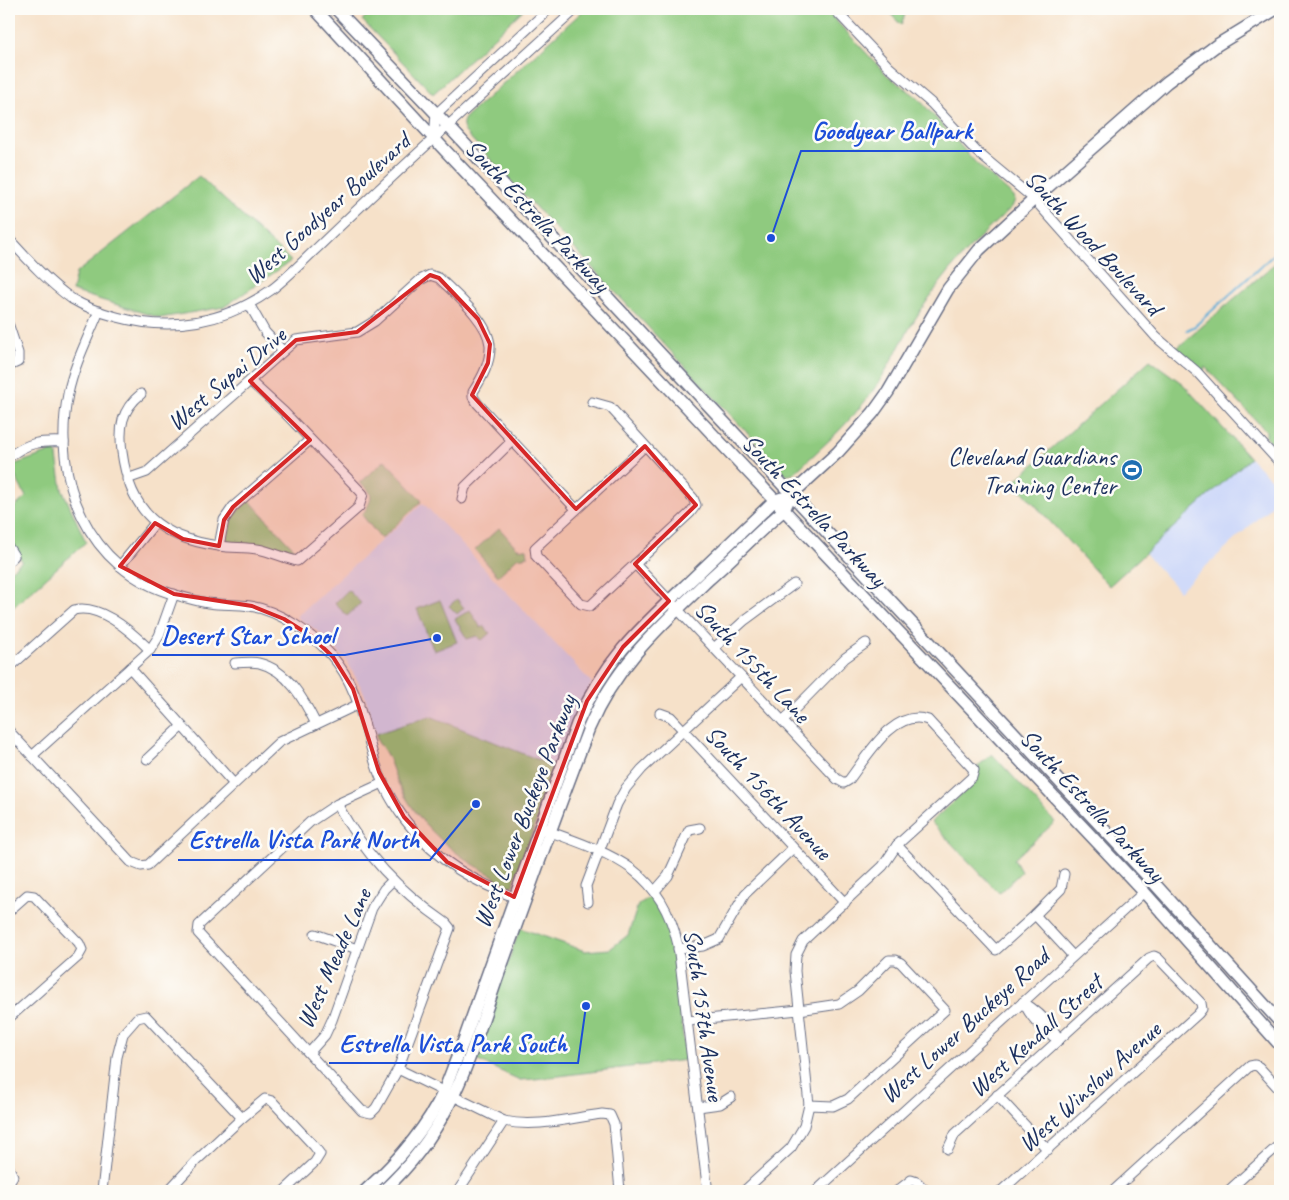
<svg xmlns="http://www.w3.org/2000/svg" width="1289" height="1200" font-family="Caveat,sans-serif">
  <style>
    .built { fill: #d0daf9 }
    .green { fill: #8fca7f; stroke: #557c6e }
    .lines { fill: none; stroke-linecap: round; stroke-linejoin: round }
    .stream { stroke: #5daed8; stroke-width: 2 }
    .minor-casing { stroke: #686d83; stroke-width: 11 }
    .major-casing { stroke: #686d83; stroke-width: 14 }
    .minor { stroke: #fff; stroke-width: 9 }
    .major { stroke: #fff; stroke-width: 11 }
    .marked { fill: #d62828; fill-opacity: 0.2; stroke: #d62828; stroke-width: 4; stroke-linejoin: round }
    .labels { text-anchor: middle; stroke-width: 5; stroke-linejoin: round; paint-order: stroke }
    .street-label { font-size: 25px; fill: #1b2f5e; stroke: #fdfcf7 }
    .poi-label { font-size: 25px; fill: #1b2f5e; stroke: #fdfcf7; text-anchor: end }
    .leader { fill: none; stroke: #1d4ed8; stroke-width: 2 }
    .callout-dot { fill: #1d4ed8; stroke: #fdfcf7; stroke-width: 2 }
    .callout-label { font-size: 26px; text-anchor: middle; font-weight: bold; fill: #1d4ed8; stroke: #fdfcf7; stroke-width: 5; stroke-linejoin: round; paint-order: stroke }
  </style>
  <rect width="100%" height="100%" fill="#fdfcf7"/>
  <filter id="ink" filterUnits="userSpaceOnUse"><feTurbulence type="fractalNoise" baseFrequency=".02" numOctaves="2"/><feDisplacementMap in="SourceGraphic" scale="10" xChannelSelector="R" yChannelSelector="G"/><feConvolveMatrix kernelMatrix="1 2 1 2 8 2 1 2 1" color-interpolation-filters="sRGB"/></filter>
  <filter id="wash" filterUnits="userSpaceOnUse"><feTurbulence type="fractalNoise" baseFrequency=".0096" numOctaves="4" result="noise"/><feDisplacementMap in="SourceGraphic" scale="20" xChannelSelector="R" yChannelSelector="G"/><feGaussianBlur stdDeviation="1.12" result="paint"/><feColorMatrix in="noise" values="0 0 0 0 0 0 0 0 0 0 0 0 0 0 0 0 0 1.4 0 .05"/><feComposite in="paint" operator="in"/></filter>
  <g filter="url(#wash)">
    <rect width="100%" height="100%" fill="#f6e1c9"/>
    <g class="built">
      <path d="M1250 458 1280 488V498L1179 591 1145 553Z"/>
      <path d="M423 503 592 683 556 767 430 716 376 734 364 693 346 660 322 634 296 617Z"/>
    </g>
    <g class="green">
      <path d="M374 9H524L433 94 362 20Z"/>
      <path d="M585 9H825L888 76 917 97 976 163 1014 197 1015 200 1012 207C975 240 946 271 919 313 902 338 890 367 872 392 850 423 821 448 793 474 780 479 775 466 769 456L465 132C462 126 462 123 465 118Z"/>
      <path d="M886 9H907L901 25Z"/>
      <path d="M199 176 291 261 224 307 160 318 72 291 76 273Z"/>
      <path d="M1280 259V453L1266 437V431L1205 367 1203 372 1177 348Z"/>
      <path d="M1150 360 1183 384 1250 458 1109 586 1014 482Z"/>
      <path d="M56 450 62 489 86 542 9 611V572L22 561 9 540V512L26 497 10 466Z"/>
      <path d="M385 460 422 501 381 539 362 515C372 501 376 493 360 483Z"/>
      <path d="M249 500 297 552 273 547 223 541C227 520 234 514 249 500Z"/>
      <path d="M499 528 517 548 527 549 528 556 517 558 498 576 475 550Z"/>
      <path d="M348 590 361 603 347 616 335 603Z"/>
      <path d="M457 599 464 608 457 614 449 606Z"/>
      <path d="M440 600 457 642 434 651 417 609Z"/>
      <path d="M470 610 481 628 484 626 490 633 482 640 477 636 467 639 455 619Z"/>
      <path d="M430 716 556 767 513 885 509 887 496 882 494 876C455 856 422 828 401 789 394 777 391 760 384 750 379 742 378 746 376 734Z"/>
      <path d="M992 754 1055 822 1014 859 1021 872 999 893 931 822 976 781 979 773 978 766Z"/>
      <path d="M651 896 662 912 670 937 686 1060 535 1079 520 1080 474 1059 520 928 585 951 610 949 628 935 638 905Z"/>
    </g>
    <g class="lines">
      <path class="stream" d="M1187 330 1195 326 1280 249"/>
    </g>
  </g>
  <g filter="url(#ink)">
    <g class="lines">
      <g class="minor-casing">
        <g id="minor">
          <path d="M834 9 890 68 931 103 977 152 1034 199 1156 337 1197 372 1280 463"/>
          <path d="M434 138 436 114 549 9"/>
          <path d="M9 239C29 261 48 282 72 299 85 307 102 313 117 317 171 332 225 323 271 290 287 278 301 263 316 249 340 226 365 202 390 179 451 122 514 66 576 9"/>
          <path d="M249 304 265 332 283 351"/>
          <path d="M99 311C88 338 74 365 68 394 51 478 87 571 176 595 186 598 197 601 208 603 222 605 236 604 250 606 280 611 311 633 331 655 356 683 363 720 373 755 385 801 419 845 459 870 478 882 498 891 519 899"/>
          <path d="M9 326 18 353V362L9 366"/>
          <path d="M141 394C121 410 119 428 122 452 130 512 160 538 219 546 232 548 244 547 257 549 270 551 284 558 297 561L359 507 363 494 284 412 250 381"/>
          <path d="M592 402 610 407 693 498 696 505 690 513 590 606 581 604 536 556 535 548 645 446"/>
          <path d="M9 457C28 442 40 441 64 442"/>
          <path d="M127 479 147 472 296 340 357 332 375 321 420 280 430 275 439 278C455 294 488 321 490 345 491 362 482 378 473 392V397L478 404 576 509"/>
          <path d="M462 499 465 487 512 441"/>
          <path d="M219 546 224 520 233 507 310 440"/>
          <path d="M9 548 14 556 9 561"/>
          <path d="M635 564 837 779 844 783 849 780C866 758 894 707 928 720L974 770 972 777 897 845 883 866 803 941 796 955 795 971 809 1105"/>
          <path d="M120 566 155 523"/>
          <path d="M714 648 745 620 794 584"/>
          <path d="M235 663C242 663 252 661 259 663 288 670 304 700 316 724"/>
          <path d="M9 668 74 610C100 603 132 632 150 650"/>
          <path d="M130 668 234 784"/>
          <path d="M660 713 671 717 845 903"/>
          <path d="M783 721 845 658 866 643"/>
          <path d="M9 731 131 862 141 866 148 865 279 742 359 704"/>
          <path d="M32 756 150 650 159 636 174 594"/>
          <path d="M147 759 182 726"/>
          <path d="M337 804C366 856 397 889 446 923L450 928 398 1069 376 1108 371 1113 362 1111 198 933 199 925 310 822 337 804 383 783"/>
          <path d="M545 830C612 854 661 869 678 945L707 1185 709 1191"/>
          <path d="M897 845 996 950 1035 915 1061 889 1064 874"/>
          <path d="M655 891 668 876 689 830 700 828"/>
          <path d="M588 902 586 886 617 804 626 788 642 769 741 677"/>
          <path d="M9 911 27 895 34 896 79 943 82 950 78 957 9 1018"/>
          <path d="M1035 915 1073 956"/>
          <path d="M315 934 357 949"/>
          <path d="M678 949 703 946 719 939 745 894 793 848"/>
          <path d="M1023 1002C1032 1019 1042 1030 1059 1040"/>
          <path d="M1023 1002C1039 1012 1051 1023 1059 1040"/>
          <path d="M687 1021 799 1010 839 1004 858 991 889 960H896L901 963 945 1010 848 1099 833 1106 809 1105 804 1126 791 1148 744 1191"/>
          <path d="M309 1053 325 1035 332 1020 372 908 384 889 393 880"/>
          <path d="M398 1069 504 1121C536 1128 570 1118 602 1114L610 1115 614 1124 620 1191"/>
          <path d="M997 1095 1048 1150"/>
          <path d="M698 1107 720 1104 731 1097"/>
          <path d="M948 1149 955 1134 1149 958 1154 956 1158 958 1201 1003 1202 1009 1198 1014 1001 1191"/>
          <path d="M9 1168 13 1176 9 1182"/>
          <path d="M102 1191 117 1057 123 1034 137 1018 146 1016 242 1118"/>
          <path d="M168 1191 197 1160 242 1118 265 1099 272 1101 314 1146 320 1154 315 1162 284 1191"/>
          <path d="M458 1191 504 1121"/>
          <path d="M816 1191 1144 892"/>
          <path d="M897 1191 911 1180 917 1182 926 1191"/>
          <path d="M1113 1191 1250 1066 1255 1065 1259 1067 1280 1090"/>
          <path d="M1228 1191 1280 1144"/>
        </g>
      </g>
      <g class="major-casing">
        <g id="major">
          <path d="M315 9 441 146 1144 892 1280 1045"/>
          <path d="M336 9 448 126 1154 883 1280 1022"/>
          <path d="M365 1191C397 1162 426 1130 444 1091 451 1074 457 1057 464 1040L577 724C605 660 638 630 687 584 716 556 746 528 775 500L782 498"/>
          <path d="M383 1191C454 1126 469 1057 500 970 529 889 558 808 589 728 615 666 660 626 708 580 734 557 758 532 784 510L791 495 838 452 873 413 888 392 948 289 979 250 1042 192 1167 82 1217 45 1276 9"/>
        </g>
      </g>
      <use href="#minor" class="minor"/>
      <use href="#major" class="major"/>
    </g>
  </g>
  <path class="marked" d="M430 275 439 278 478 319 490 344 488 363 472 395 576 509 645 446 696 505 635 564 669 601 623 647 587 701 514 897 447 862 404 817 379 772 353 689 333 657 311 636 284 619 252 606 174 594 120 566 155 523 183 539 219 546 224 520 233 507 310 440 250 381 296 340 357 332Z"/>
  <defs>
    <g id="stadium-disc" transform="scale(1.125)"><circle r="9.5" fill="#1f6fb2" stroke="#fdfcf7"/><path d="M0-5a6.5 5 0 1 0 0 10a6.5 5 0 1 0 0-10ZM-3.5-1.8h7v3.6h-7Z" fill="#fff"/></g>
  </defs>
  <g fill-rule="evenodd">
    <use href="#stadium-disc" x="1132" y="470"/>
  </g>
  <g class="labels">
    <g class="street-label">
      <text transform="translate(327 208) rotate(-42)" y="9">West Goodyear Boulevard</text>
      <text transform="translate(538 215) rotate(47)" y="9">South Estrella Parkway</text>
      <text transform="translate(1094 242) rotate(47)" y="9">South Wood Boulevard</text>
      <text transform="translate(226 378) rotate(-40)" y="9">West Supai Drive</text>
      <text transform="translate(815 510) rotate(47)" y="9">South Estrella Parkway</text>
      <text transform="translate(753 661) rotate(47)" y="9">South 155th Lane</text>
      <text transform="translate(769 792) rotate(47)" y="9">South 156th Avenue</text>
      <text transform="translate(1093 805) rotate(47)" y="9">South Estrella Parkway</text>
      <text transform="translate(524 811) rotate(-69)" y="9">West Lower Buckeye Parkway</text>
      <text transform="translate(333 958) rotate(-66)" y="9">West Meade Lane</text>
      <text transform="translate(705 1015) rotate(82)" y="9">South 157th Avenue</text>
      <text transform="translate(964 1025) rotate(-42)" y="9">West Lower Buckeye Road</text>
      <text transform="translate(1035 1035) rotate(-42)" y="9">West Kendall Street</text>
      <text transform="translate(1089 1086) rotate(-42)" y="9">West Winslow Avenue</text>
    </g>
    <g class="poi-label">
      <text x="1116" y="465">Cleveland Guardians<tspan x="1116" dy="29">Training Center</tspan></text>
    </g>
  </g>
  <path class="leader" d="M771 238L801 151H982M437 638L345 655H152M476 804L430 860H178M586 1006L578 1063H329"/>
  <g class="callout-dot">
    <circle cx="771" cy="238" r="5"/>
    <circle cx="437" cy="638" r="5"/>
    <circle cx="476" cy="804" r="5"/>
    <circle cx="586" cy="1006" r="5"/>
  </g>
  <g class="callout-label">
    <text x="892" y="139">Goodyear Ballpark</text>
    <text x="248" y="644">Desert Star School</text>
    <text x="304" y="848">Estrella Vista Park North</text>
    <text x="453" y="1052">Estrella Vista Park South</text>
  </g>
  <rect width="1289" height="1200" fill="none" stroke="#fdfcf7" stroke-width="30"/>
</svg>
